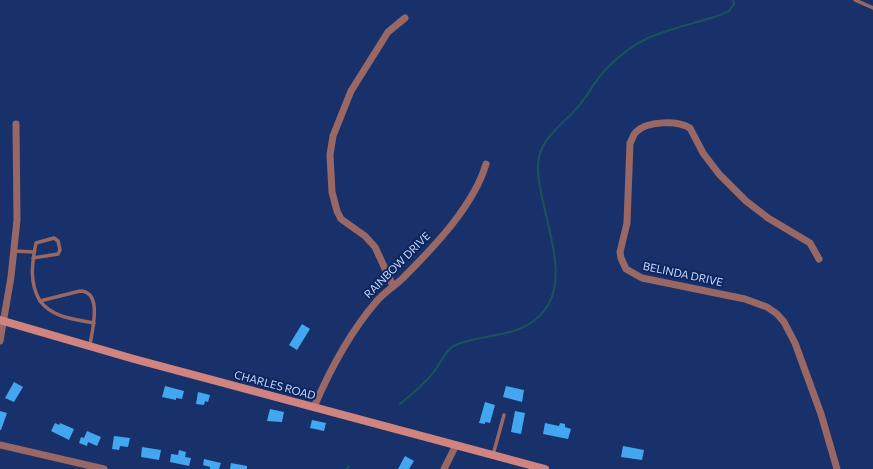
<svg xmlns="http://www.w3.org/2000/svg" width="873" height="469" font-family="Commissioner,sans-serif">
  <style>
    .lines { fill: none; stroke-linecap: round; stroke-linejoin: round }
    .stream { stroke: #1c5358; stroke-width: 2 }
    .building { fill: #42a7f0 }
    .lane { stroke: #996865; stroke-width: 3.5 }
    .street { stroke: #996865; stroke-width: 7 }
    .secondary { stroke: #d1847f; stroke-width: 8 }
    .labels { text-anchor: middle; stroke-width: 4; stroke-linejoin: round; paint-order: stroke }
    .street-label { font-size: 11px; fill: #c7d9fd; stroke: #0e265f }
  </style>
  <rect width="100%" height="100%" fill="#18316b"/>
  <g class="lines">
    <g class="stream">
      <path d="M400 404C412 394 426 383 435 370 443 360 445 349 458 344 487 333 523 338 544 311 574 274 537 208 538 165 539 139 561 126 576 109 588 96 595 80 607 68 619 56 633 45 648 38 671 28 697 23 720 15L729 11 734 4 733 0"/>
      <path d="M347 469 349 466"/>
    </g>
  </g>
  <g class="building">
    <path d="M302 324 310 329 297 350 289 345Z"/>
    <path d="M14 382 23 387 14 402 5 398Z"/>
    <path d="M165 386 184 391 182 399 176 398V400L162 397Z"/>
    <path d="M506 386 524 390 522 402 503 397Z"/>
    <path d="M198 392 210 395 208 402 205 401 204 405 196 404Z"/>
    <path d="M485 402 495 405 490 423 485 422V424L479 423Z"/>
    <path d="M270 409 284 412 282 422 267 421Z"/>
    <path d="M0 411 7 413 1 430H0Z"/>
    <path d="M515 411 525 413 521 434 511 432Z"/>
    <path d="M312 420 326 423 324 431 310 428Z"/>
    <path d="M55 423 59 425 60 423 74 429 69 440 51 431Z"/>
    <path d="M545 423 559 426 560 423 565 424V427L571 429 568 439 543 434Z"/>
    <path d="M87 431 101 437 97 446 88 442 87 446 79 443 81 437 84 438Z"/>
    <path d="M114 436 130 438 128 447 120 446 119 450 112 449Z"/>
    <path d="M623 446 644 450 642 460 621 457Z"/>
    <path d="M142 447 161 450 159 460 141 457Z"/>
    <path d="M179 450 186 452 185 457 191 458 189 466 170 462 171 454 178 455Z"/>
    <path d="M405 456 414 461 409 469H398Z"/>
    <path d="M204 459 221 463 219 469H210V467L203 465Z"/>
    <path d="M231 463 247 466V469H230Z"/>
  </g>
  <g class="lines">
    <g class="lane">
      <path d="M855 0 873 8"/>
      <path d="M14 251 34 252"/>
      <path d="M33 258 58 254 60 250 58 241 54 238 36 243C32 263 29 283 40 301L80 291C103 291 92 331 90 345"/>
      <path d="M40 301C53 318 75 319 94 323"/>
      <path d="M493 455 504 415"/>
    </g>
    <g class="street">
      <path d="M819 259 810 243 768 218 746 201 719 174 703 153 690 128C677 120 647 121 636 132 633 135 632 140 630 143L627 223 620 252 621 258 626 269 642 278 745 299 767 307 777 314 784 322 795 343 821 414 837 469"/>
      <path d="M393 286 375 247 365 236 341 219 337 211 332 192 330 155 333 136 351 91 388 32 405 18"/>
      <path d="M0 341 11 277 17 220 16 124"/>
      <path d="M314 407C329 372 351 331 376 302 384 292 395 286 403 278 435 246 474 205 486 164"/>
      <path d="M0 445 104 469"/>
      <path d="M444 469 456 445"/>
    </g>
    <path class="secondary" d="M0 320 134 359 545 469"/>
  </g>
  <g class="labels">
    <g class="street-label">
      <text transform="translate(397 265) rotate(-45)" y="4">RAINBOW DRIVE</text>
      <text transform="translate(683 274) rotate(12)" y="4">BELINDA DRIVE</text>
      <text transform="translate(275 385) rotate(15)" y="4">CHARLES ROAD</text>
    </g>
  </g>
</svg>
